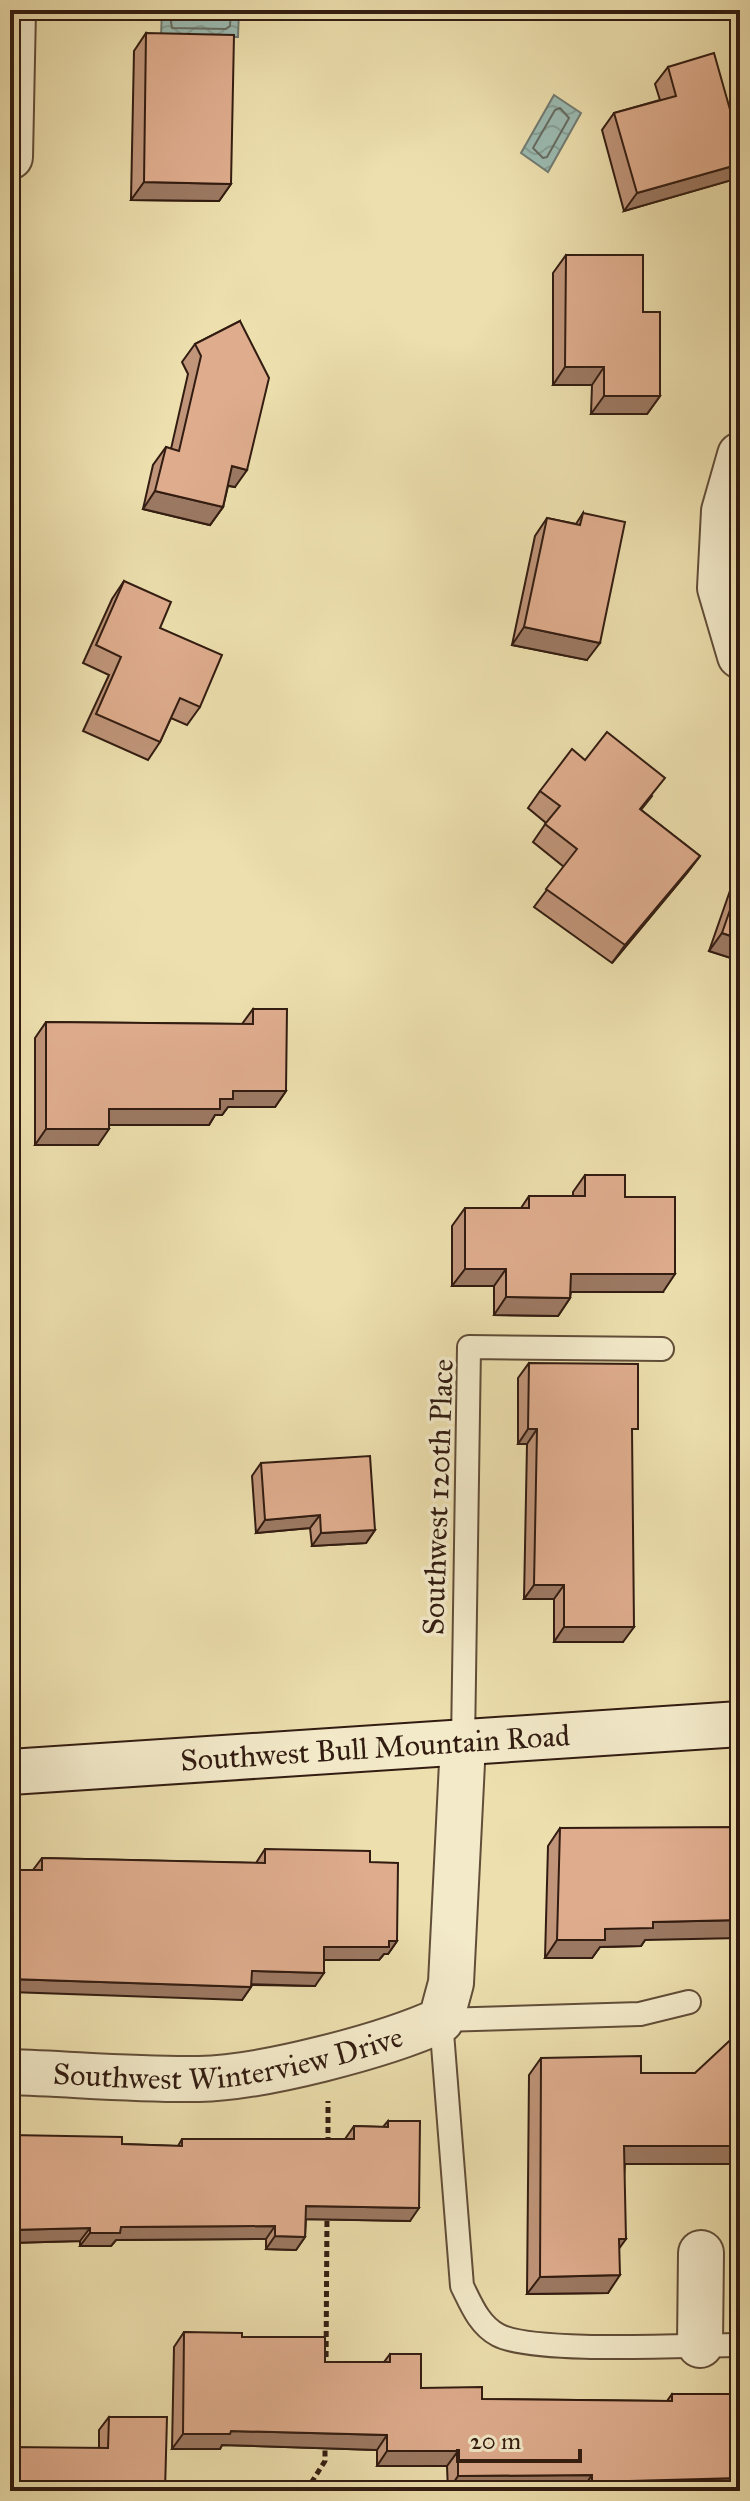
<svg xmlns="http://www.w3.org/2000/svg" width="750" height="2501" font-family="'IM FELL Great Primer',serif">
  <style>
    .water { fill: url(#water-waves); stroke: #717b72; stroke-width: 2 }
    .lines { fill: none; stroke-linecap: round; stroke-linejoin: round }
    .shore { stroke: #666c62; stroke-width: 2 }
    .service-casing { stroke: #614d38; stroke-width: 26 }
    .minor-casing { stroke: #614d38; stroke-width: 48 }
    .secondary-casing { stroke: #321c11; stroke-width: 48 }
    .path { stroke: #321c11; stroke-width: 5; stroke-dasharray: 6 4; stroke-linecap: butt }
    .service { stroke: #f3eaca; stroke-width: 22 }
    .minor { stroke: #f3eaca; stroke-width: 44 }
    .secondary { stroke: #f3eaca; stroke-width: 44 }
    .wall { fill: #c0957a; stroke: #321c11; stroke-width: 2 }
    .shaded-wall { fill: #9c7963; stroke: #321c11; stroke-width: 2 }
    .building { fill: #dfad8e; stroke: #321c11; stroke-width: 2 }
    .labels { text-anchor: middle; stroke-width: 7; stroke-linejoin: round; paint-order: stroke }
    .street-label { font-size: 30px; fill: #321c11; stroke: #f3eaca }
  </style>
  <defs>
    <pattern id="water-waves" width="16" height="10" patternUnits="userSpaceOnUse" patternTransform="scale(2)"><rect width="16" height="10" fill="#9bbbb2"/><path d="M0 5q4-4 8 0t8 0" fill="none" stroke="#86a098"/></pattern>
  </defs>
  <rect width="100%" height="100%" fill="#eddfae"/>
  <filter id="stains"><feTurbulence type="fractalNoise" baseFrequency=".0025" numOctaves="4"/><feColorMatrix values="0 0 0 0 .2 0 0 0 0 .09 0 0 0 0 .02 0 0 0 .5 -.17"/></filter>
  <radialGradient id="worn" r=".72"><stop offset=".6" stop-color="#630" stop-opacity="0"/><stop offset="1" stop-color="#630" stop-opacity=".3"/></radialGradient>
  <g class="water">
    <path d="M162 10H239L238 37 161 36Z"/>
    <path d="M554 95 581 113 548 172 521 153Z"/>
  </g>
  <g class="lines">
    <g class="shore">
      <path d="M169 10 172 28 226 29 230 26 231 10"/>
      <path d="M560 108 569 118 547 157 543 158 533 148 555 110Z"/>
    </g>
    <g class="service-casing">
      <g id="service">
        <path d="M463 1743 469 1347 662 1349"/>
        <path d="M689 2002 640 2014 441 2020 462 2286C471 2304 479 2325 498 2335 534 2354 691 2345 740 2345"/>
      </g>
    </g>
    <g class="minor-casing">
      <g id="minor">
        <path d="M10 157 13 10"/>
        <path d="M740 455 724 511 720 588 740 656"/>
        <path id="s1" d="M10 2072C73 2074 136 2080 199 2079 262 2078 384 2046 441 2020L451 1983 463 1743"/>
        <path d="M700 2345 701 2253"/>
      </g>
    </g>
    <g class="secondary-casing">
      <g id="secondary">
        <path id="s2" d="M10 1772 740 1724"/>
      </g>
    </g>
    <g class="path">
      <path d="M328 2143V2101"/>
      <path d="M326 2367 327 2213"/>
      <path d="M306 2491 325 2461V2441"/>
    </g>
    <use href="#service" class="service"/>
    <use href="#minor" class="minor"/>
    <use href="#secondary" class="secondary"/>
  </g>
  <g class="wall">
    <path d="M146 33 231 184 219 201 131 200 134 51Z"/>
    <path d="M668 67 732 180 624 211 602 130 614 113 660 100 655 84Z"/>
    <path d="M566 255 643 312 660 396 647 414H591L592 385H553V273Z"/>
    <path d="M240 321 235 487 228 486 223 507 210 525 143 509 153 465 166 447 171 449 188 374 182 362 195 344Z"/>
    <path d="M583 513 587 660 512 645 535 536 547 518 576 524Z"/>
    <path d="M124 581 160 628 200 707 187 725 171 718 160 742 148 760 83 731 109 675 83 663 112 599Z"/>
    <path d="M585 760 652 796 641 810 700 856 687 873 612 963 534 907 564 867 533 842 546 823 528 808 540 791Z"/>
    <path d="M740 862V961L709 951Z"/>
    <path d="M253 1009 286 1091 275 1107H228L222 1115H215L209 1125H109L98 1145H35V1038L46 1022 242 1024Z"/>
    <path d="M585 1175 625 1197 663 1292H571L570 1298 558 1316 494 1315V1286H452V1226L465 1208H521L529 1196H573V1192Z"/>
    <path d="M529 1363 632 1438 623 1642H554V1599H524L527 1444H518V1378Z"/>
    <path d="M261 1463 375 1530 366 1543 312 1546 310 1528 256 1533 252 1476Z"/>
    <path d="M560 1828 645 1940 641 1946 600 1947 592 1958H545L548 1846Z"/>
    <path d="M265 1849 370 1862 397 1941 388 1954H384L379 1960H324L315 1986 251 1985V1987L242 2000 33 1870 42 1858 256 1863Z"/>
    <path d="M541 2058 641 2073 740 2164H625L619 2249 608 2293 527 2294 529 2075Z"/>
    <path d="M388 2121 410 2221 306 2219 305 2237 296 2250 266 2249V2239L116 2240 111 2246H80V2241L10 2243V2135L122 2144 178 2146 182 2139H345L354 2126 383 2127Z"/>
    <path d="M184 2332 242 2337 325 2362H384L390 2354 421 2388 482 2399 667 2401 672 2394 740 2491H582V2490L448 2491 447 2466H377V2450L222 2445 220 2449H172L174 2347Z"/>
    <path d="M109 2417 165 2491 99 2448V2430Z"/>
  </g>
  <g class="shaded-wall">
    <path d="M740 164V169L732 180 624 211 637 193Z"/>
    <path d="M144 182 231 184 219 201 131 200Z"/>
    <path d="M565 367H604L592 385H553Z"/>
    <path d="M604 396H660L647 414H591Z"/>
    <path d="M232 466 247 470 235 487 220 484Z"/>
    <path d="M155 491 223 507 210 525 143 509Z"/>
    <path d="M524 627 600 643 587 660 512 645Z"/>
    <path d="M700 856 687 873 612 963 625 945Z"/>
    <path d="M722 933 740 939V961L709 951Z"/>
    <path d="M233 1091H286L275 1107H228L222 1115H215L209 1125H98L109 1109 220 1099Z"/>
    <path d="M46 1129H109L98 1145H35Z"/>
    <path d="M465 1269H506L494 1286H452Z"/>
    <path d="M571 1274H675L663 1292H558Z"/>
    <path d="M506 1297 570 1298 558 1316 494 1315Z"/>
    <path d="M528 1429H537L527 1444H518Z"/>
    <path d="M320 1515 310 1528 256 1533 265 1520Z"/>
    <path d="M375 1530 366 1543 312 1546 321 1533Z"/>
    <path d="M10 1582H18L10 1593Z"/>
    <path d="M534 1585H564L554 1599H524Z"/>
    <path d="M564 1627H634L623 1642H554Z"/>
    <path d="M740 1920V1938L645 1940 641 1946 600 1947 592 1958H545L557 1940 605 1929 653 1922Z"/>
    <path d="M389 1941H397L388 1954H384L379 1960H315L324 1947Z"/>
    <path d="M252 1971 324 1973 315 1986 243 1984Z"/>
    <path d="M10 1979 251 1987 242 2000 10 1992Z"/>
    <path d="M624 2146H740V2164H612Z"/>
    <path d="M306 2206 419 2208 410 2221 297 2219Z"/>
    <path d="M275 2226 266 2239 116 2240 111 2246H80L90 2233 121 2227Z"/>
    <path d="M90 2228 80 2241 10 2243V2230Z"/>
    <path d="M275 2236 305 2237 296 2250 266 2249Z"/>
    <path d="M619 2239H626L613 2257Z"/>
    <path d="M620 2275 608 2293 527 2294 540 2277Z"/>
    <path d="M231 2431 387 2435 377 2450 222 2445 220 2449H172L183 2434Z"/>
    <path d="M387 2451H458L447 2466H377Z"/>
    <path d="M592 2475 582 2490 448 2491 458 2476Z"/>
    <path d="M740 2478V2491H585L592 2482Z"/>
  </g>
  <g class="building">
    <path d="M146 33 234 35 231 184 144 182Z"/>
    <path d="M714 53 740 145V164L637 193 614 113 676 96 668 67Z"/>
    <path d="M566 255H643V312H660V396H604V367H565Z"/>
    <path d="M240 321 269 378 247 470 232 466 223 507 155 491 166 447 179 451 201 356 195 344Z"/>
    <path d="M583 513 625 522 600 643 524 627 547 518 580 525Z"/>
    <path d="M124 581 171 602 160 628 222 655 200 707 180 698 160 742 96 714 121 657 96 645Z"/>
    <path d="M607 732 665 778 640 809 700 856 625 945 546 889 577 849 545 824 560 806 540 791 572 749 585 760Z"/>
    <path d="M740 881V939L722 933Z"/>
    <path d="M253 1009H287L286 1091H233V1099H220V1109H109V1129H46V1022L253 1024Z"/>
    <path d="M585 1175H625V1197H675V1274H571L570 1298 506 1297V1269H465V1208H529V1196H585Z"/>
    <path d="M529 1363 638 1364V1429H632L634 1627H564V1585H534L537 1429H528Z"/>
    <path d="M370 1456 375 1530 321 1533 320 1515 265 1520 261 1463Z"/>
    <rect x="10" y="1484" width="8" height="98"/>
    <path d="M740 1827V1920L653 1922V1928L605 1929V1940H557L560 1828Z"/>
    <path d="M265 1849 370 1851V1862L398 1863 397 1941H389V1947H324V1973L252 1971 251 1987 10 1979V1870H42V1858L265 1863Z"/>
    <path d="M740 2031V2146H624L626 2239H619L620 2275 540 2277 541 2058 641 2056V2073H695Z"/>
    <path d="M388 2121H420L419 2208 306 2206 305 2237 275 2236V2226L121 2227 120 2233H90V2228L10 2230V2135L122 2137V2144L182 2146V2139H354V2126L388 2127Z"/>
    <path d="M184 2332 242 2333V2337H325V2362H390V2354H421V2388L482 2387V2399L672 2401V2394H740V2478L592 2482V2475L458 2476V2451H387V2435L231 2431 230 2434H183Z"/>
    <path d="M109 2417H167L165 2491H10V2447L108 2448Z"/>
  </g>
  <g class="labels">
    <g class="street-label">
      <text transform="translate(438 1497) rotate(-88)" y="10">Southwest 120th Place</text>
      <text dy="10" stroke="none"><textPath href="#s2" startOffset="366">Southwest Bull Mountain Road</textPath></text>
      <text dy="10" stroke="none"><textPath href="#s1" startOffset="220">Southwest Winterview Drive</textPath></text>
    </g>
  </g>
  <rect width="750" height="2501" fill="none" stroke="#eddfae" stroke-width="40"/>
  <rect x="12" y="12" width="726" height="2477" fill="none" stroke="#321c11" stroke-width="4"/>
  <rect x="20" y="20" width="710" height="2461" fill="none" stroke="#321c11" stroke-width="2"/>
  <path d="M458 2449v12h122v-12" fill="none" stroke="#321c11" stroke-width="4"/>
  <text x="470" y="2449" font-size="24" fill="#321c11" stroke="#f3eaca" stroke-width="6" paint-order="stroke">20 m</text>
  <rect width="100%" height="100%" filter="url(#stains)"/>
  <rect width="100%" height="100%" fill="url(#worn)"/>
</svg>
